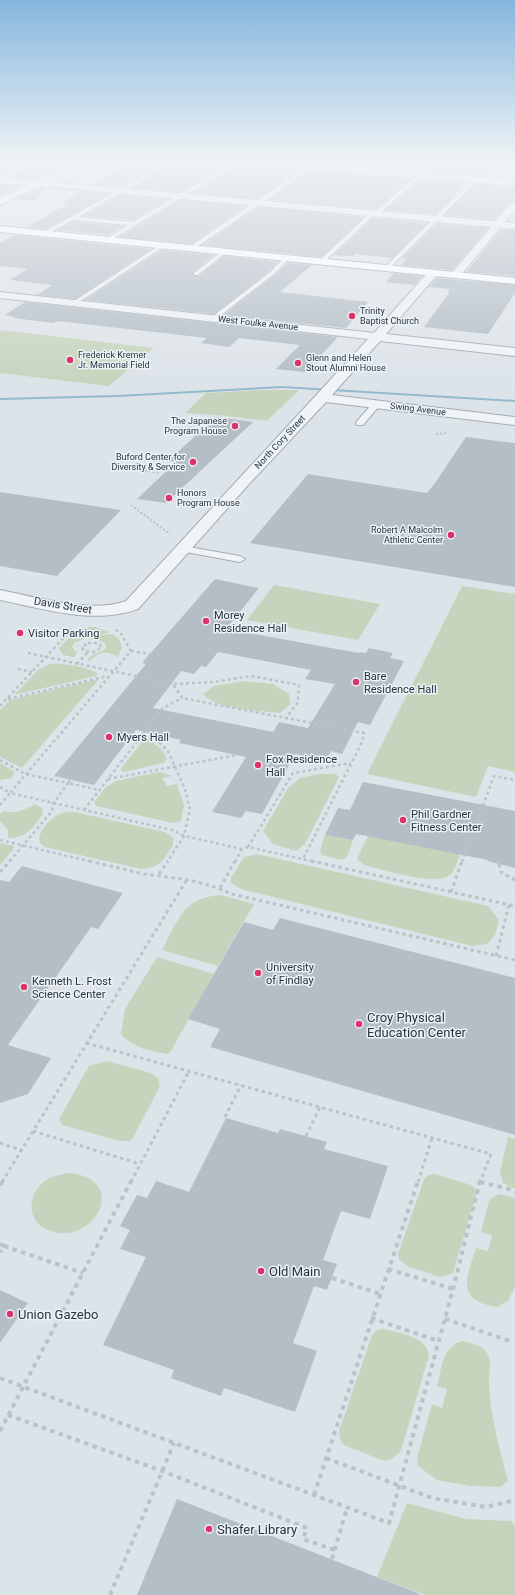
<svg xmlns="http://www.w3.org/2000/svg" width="515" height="1595" font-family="Roboto,sans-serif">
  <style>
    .green { fill: #c7d4bd }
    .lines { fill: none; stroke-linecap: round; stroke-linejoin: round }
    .stream { fill: #94bacd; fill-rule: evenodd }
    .building { fill: #b4bec6; fill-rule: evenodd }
    .service-casing { stroke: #a2acb3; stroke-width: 2 }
    .minor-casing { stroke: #a2acb3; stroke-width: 2 }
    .tertiary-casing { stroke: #a2acb3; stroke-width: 2 }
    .primary-casing { stroke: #9baab6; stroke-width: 2 }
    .path-far3 { stroke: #bbc2c8; stroke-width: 2; stroke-dasharray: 2 2; stroke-linecap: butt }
    .path-far2 { stroke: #bbc2c8; stroke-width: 2.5; stroke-dasharray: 3 3; stroke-linecap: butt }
    .path-far1 { stroke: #bbc2c8; stroke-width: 3; stroke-dasharray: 3.5 3.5; stroke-linecap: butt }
    .path { stroke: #bbc2c8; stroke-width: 4; stroke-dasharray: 4.5 4.5; stroke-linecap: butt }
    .service { fill: #f0f4f7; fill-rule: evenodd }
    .minor { fill: #f0f4f7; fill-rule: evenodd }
    .tertiary { fill: #f0f4f7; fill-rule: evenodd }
    .primary { fill: #fff; fill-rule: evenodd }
    .poi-dot { fill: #dd336a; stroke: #edf2f6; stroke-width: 1.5 }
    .labels { text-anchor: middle; stroke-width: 3; stroke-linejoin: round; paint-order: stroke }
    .far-poi-label { font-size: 9px; fill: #253441; stroke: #edf2f6; text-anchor: start }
    .far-street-label { font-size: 9px; fill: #253441; stroke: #edf2f6 }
    .street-label { font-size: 11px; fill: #253441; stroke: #edf2f6 }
    .poi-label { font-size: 11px; fill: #253441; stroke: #edf2f6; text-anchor: start }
    .near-poi-label { font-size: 13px; fill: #253441; stroke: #edf2f6; text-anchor: start }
  </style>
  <rect width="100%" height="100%" fill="#dde4e9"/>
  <g class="green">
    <path d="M0 330 154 348 109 386 0 373Z"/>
    <path d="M262 390H299L267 421 227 416 185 413 206 393Z"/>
    <path d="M274 585 380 604 358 640 247 620Z"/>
    <path d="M462 586 515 594V772L488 766 476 797 367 774Z"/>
    <path d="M89 627H95L109 632 100 635 113 634 118 638 122 647 118 657C108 650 98 652 90 661L87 660C94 651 100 655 106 648V644C100 637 92 642 86 638L74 643 72 647 77 653 74 657C66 656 62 656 59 648L78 629Z"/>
    <path d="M50 664C61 663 90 667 98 674L96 676 14 695 39 669Z"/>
    <path d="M99 679 22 768 0 757V710L10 700Z"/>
    <path d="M244 681 273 684 289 694 290 705 280 713C261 711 214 709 203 694L214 686Z"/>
    <path d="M146 737 162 750 167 759 163 763 125 772 122 771 121 768Z"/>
    <path d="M0 763 15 772 12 778 0 780Z"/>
    <path d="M159 772 173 776 162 778 167 786 177 784 184 805 181 821 173 823 96 806 94 802 106 787 116 781Z"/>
    <path d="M319 774H336L339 777 305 844 296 851 273 844 263 831 288 788 300 778Z"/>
    <path d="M35 804 42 808 43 814C32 828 28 838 8 838V830L0 821V815L3 811C15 814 25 810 35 804Z"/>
    <path d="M74 812 165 832 173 838C174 845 171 848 168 853 161 864 155 868 141 869L45 847C31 840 47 821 56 816 62 812 68 812 74 812Z"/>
    <path d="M468 831C464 841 457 868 451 874 438 888 382 869 364 865L357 859 368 836Z"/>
    <path d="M325 835 353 840 347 857 342 860 322 855 320 850Z"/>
    <path d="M0 843 14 846 13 850 0 865Z"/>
    <path d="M257 854 488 906 499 920 495 935 487 944 472 946 241 889 231 883V878L244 857Z"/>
    <path d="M221 895 254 904 218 966 162 950C178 921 183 897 221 895Z"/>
    <path d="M157 957 214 974 171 1051 167 1054C148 1050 135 1049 121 1034L125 1009Z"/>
    <path d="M107 1061 151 1073 158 1078 160 1086 133 1138 130 1141H120L62 1125 59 1119 89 1066Z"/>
    <path d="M508 1137 515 1139V1189L503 1183 500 1172Z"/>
    <path d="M70 1173C134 1181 89 1253 44 1228 25 1217 29 1192 46 1180 53 1176 61 1174 70 1173Z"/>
    <path d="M435 1174 471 1185 475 1189 476 1196 453 1273 440 1277 407 1266 399 1259 398 1254 424 1179 429 1175Z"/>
    <path d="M500 1194 515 1198V1287L508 1301 498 1307C492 1306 485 1305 479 1302 457 1292 471 1266 476 1248L488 1251 492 1235 481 1232 489 1201 495 1196Z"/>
    <path d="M385 1329C401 1334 426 1336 429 1355L401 1451 393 1458 384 1461 344 1445 340 1439 339 1431 372 1335 377 1330Z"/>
    <path d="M463 1341C472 1344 483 1345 487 1353 493 1363 488 1373 489 1384 490 1416 500 1449 508 1481L500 1487 470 1486 437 1480 418 1466 417 1458 432 1404 442 1408 447 1389 437 1386C442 1367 442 1346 463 1341Z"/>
    <path d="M407 1503 466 1519 512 1521 515 1527V1595H425L377 1577Z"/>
  </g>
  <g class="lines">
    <path class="stream" d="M282 386 515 400V402L282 388 118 397 0 400V398L118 395Z"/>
  </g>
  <g class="building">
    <path d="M134 161H167L121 187 94 184Z"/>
    <path d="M177 161 228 164 181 192 132 188Z"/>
    <path d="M310 161H364L444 167 451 161 498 165 486 176Z"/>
    <path d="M0 163H23L0 174Z"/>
    <path d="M36 164H68L37 179 10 177Z"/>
    <path d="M239 165 297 170H300L257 199 192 193Z"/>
    <path d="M310 170 410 179 376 209 269 200Z"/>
    <path d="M420 180 466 183 436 214 386 210Z"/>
    <path d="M0 184 22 186 0 196Z"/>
    <path d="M476 184 515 188V200L511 201 494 219 445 215Z"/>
    <path d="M39 188H46L34 201 16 199Z"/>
    <path d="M82 191 109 194 46 229 27 227 68 204H61Z"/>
    <path d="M120 195 169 199 133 220 83 216Z"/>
    <path d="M180 200 246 206 191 244 119 237Z"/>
    <path d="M259 207 364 217 321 257 202 245Z"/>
    <path d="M373 218 427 223 392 258 355 254 353 256H346L334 255Z"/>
    <path d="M73 222 123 226 108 235 57 230Z"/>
    <path d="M437 224 488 228 452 270 401 265 407 259 402 258Z"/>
    <path d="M501 230H515V276L466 272Z"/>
    <path d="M14 235 151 249 75 299 37 295 52 285 10 280 27 269 0 266V243Z"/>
    <path d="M162 250 214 255 193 272 194 276H199L224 256 278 262 268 272 214 314 85 300Z"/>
    <path d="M288 263 312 265 280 292 368 302 346 328 224 315 274 276Z"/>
    <path d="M394 273 422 276 414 285 386 282Z"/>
    <path d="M437 278 515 285V293L488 334 424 327 450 292H447L450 289 429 287Z"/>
    <path d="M25 302 338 337 305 372 276 369 300 345 239 338 229 347 201 343 207 338 57 321 54 323 13 318 16 317 5 315Z"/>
    <path d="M216 417 253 422 166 503 137 499 176 462 168 461Z"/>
    <path d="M466 437 515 443V587L250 543 308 474 427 493 435 483Z"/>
    <path d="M0 492 121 510 57 576 0 566Z"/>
    <path d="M215 579 259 588 226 629 359 653 360 652 366 653 369 648 393 653 390 658 404 661 370 725 358 722 342 754 331 751 326 760 295 754 262 814 246 811 241 818 212 812 246 757 179 743 181 740 136 730 94 785 54 776 146 664 142 663ZM218 652 311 670 305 679 335 684 308 728 279 722 273 732 153 708 181 671 194 674 201 666 206 667Z"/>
    <path d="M363 782 515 811V868L487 861 488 860 356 834 353 840 325 835 338 808 350 810Z"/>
    <path d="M22 866 123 893 98 929 91 927 8 1045 51 1058 28 1094 0 1103V880L9 882Z"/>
    <path d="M280 918 515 978V1135L210 1047 220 1029 188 1019 244 922 273 930Z"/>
    <path d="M226 1118 278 1133 280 1129 327 1142 324 1149 388 1166 370 1219 341 1211 323 1260 337 1264 327 1290 314 1286 293 1343 317 1351 295 1412 224 1388 221 1396 171 1378 174 1370 103 1345 146 1257 120 1249 130 1230 120 1226 137 1195 147 1198 156 1181 189 1192Z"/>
    <path d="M0 1290 28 1303 0 1343Z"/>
    <path d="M177 1499 420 1594V1595H137Z"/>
  </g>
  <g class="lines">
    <g class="service-casing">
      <g id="service">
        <path d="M32 161H38L0 180V176Z"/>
        <path d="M170 161H176L78 217 133 222 237 161H243L109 241 104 240 128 225 73 220 45 235 40 234Z"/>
        <path d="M485 161 515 162V164L487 162Z"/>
        <path d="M309 165 313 166 261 204 192 250H188V248Z"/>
        <path d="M418 174 423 175 378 215H374L323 263H319V261L371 212H375Z"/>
        <path d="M474 178 479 179 389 269H385V267Z"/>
        <path d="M160 245 165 246 76 304 71 303Z"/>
        <path d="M222 251 227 252 198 275H194V273Z"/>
        <path d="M285 257 290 258 273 275 216 319H212V317L269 273Z"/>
        <path d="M374 402H377L381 404 363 425H357L356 423 357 421Z"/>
        <path d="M183 546 240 556 245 559 240 562 180 551 178 549Z"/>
      </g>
    </g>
    <g class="minor-casing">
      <g id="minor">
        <path d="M77 161H88L49 182 495 221 512 202 515 201V210L505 222 515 223V229L500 228 459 277 455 278 450 275 491 227 39 186 0 205V198L28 185 0 183V177L37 181Z"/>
        <path d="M247 161H282L515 180V186L251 164Z"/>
      </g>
    </g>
    <g class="tertiary-casing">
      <path id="tertiary" d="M433 270 437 271 438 273 437 275 386 334 515 348V356L380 341 332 395 515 417V425L326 402 249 484 138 609C93 625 45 609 0 600V590C37 597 89 614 126 601L368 339 0 298V292L374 333 429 271Z"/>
    </g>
    <g class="primary-casing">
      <path id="primary" d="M0 226 515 278V284L0 232Z"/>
    </g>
    <g class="path-far3">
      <path d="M436 434 447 433"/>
      <path d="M121 467 160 473"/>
      <path d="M131 505 170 534"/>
    </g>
    <g class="path-far2">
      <path d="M88 643H98L102 647 94 652 84 651 82 647Z"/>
      <path d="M131 651 150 654"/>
      <path d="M28 653 173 684 182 698 364 733 362 742 303 859"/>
      <path d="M77 664 88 652"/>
      <path d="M18 669 32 672"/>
      <path d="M174 684 214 682 251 676 299 685 298 702 286 718"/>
      <path d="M8 699 108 676"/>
      <path d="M0 706 72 629"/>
      <path d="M146 730 168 751 185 789 190 809 184 836 167 862"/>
      <path d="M0 760 25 774 68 783 53 804 52 811 9 862"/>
      <path d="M108 779 237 755"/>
      <path d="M70 780 68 783 99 790"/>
      <path d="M0 787 10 793 131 651 120 632 114 629"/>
      <path d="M0 805 10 793 172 830 184 836 242 849 248 847 316 862"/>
      <path d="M84 810 163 708 182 698"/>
      <path d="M0 840 93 862"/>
      <path d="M248 847 293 773 351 763"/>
      <path d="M235 862 242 849"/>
      <path d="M462 862 494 776 515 780"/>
    </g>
    <g class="path-far1">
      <path d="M89 861 144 874 189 880 212 886 232 894 515 960"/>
      <path d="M311 861 515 906"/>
      <path d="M499 864 501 872 515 880"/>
      <path d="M0 872 10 861"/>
      <path d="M159 874 168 861"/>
      <path d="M220 888 235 861"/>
      <path d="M451 892 462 861"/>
      <path d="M496 956 509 905"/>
      <path d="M86 1043 491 1154 480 1182"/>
      <path d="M225 1117 241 1085"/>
      <path d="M33 1131 140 1164"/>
      <path d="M306 1136 320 1107"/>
      <path d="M0 1143 21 1150"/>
      <path d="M2 1182 186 881"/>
      <path d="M131 1182 189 1071"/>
      <path d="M418 1182 432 1138"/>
    </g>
    <g class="path">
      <path d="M480 1182 509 1189 515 1192"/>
      <path d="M0 1185 3 1181"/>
      <path d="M0 1244 4 1246 0 1252"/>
      <path d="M4 1246 83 1273"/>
      <path d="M388 1269 453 1289"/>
      <path d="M332 1278 380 1294"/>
      <path d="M371 1318 438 1341"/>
      <path d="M445 1319 513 1342"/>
      <path d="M0 1378 389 1523 453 1289 480 1181"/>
      <path d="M8 1415 162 1471 307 1528 303 1539 335 1550"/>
      <path d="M0 1431 131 1181"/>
      <path d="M326 1458 432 1498 486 1507 515 1500"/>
      <path d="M314 1495 418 1181"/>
      <path d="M332 1559 347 1508"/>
      <path d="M110 1595 174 1443"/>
    </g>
    <use href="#service" class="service"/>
    <use href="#minor" class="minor"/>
    <use href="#tertiary" class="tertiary"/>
    <use href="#primary" class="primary"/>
  </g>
  <linearGradient id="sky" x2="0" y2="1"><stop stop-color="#86b6dd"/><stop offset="0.42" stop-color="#f0f3f5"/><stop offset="1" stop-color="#f0f3f5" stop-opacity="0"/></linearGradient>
  <rect width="515" height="384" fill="url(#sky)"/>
  <g class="poi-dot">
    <circle cx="352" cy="316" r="4"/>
    <circle cx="70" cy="360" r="4"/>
    <circle cx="298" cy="363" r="4"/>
    <circle cx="235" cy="426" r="4"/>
    <circle cx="193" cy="462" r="4"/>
    <circle cx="169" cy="498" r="4"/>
    <circle cx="451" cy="535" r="4"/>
    <circle cx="206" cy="621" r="4"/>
    <circle cx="20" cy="633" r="4"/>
    <circle cx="356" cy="682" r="4"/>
    <circle cx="109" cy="737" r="4"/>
    <circle cx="258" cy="765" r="4"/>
    <circle cx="403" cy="820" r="4"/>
    <circle cx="258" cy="973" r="4"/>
    <circle cx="24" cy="987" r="4"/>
    <circle cx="359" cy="1024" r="4"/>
    <circle cx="261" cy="1271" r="4"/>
    <circle cx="10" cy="1314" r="4"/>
    <circle cx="209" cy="1529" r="4"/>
  </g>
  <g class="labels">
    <g class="far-poi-label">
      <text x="360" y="314">Trinity<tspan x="360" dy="10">Baptist Church</tspan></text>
      <text x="78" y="358">Frederick Kremer<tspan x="78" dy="10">Jr. Memorial Field</tspan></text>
      <text x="306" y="361">Glenn and Helen<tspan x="306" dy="10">Stout Alumni House</tspan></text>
      <text x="227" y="424" text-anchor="end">The Japanese<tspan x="227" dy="10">Program House</tspan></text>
      <text x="185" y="460" text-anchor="end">Buford Center for<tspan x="185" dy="10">Diversity &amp; Service</tspan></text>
      <text x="177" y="496">Honors<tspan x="177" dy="10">Program House</tspan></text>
      <text x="443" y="533" text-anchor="end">Robert A Malcolm<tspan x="443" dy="10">Athletic Center</tspan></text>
    </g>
    <g class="far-street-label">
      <text transform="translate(258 323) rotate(6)" y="3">West Foulke Avenue</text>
      <text transform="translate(418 409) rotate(7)" y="3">Swing Avenue</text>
      <text transform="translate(280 442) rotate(-47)" y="3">North Cory Street</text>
    </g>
    <g class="street-label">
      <text transform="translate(63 605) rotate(9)" y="4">Davis Street</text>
    </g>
    <g class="poi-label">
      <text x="214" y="619">Morey<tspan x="214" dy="13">Residence Hall</tspan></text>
      <text x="28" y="637">Visitor Parking</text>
      <text x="364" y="680">Bare<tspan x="364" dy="13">Residence Hall</tspan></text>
      <text x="117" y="741">Myers Hall</text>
      <text x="266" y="763">Fox Residence<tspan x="266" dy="13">Hall</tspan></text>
      <text x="411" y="818">Phil Gardner<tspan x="411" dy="13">Fitness Center</tspan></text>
      <text x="266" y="971">University<tspan x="266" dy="13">of Findlay</tspan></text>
      <text x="32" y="985">Kenneth L. Frost<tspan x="32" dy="13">Science Center</tspan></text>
    </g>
    <g class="near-poi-label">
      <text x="367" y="1022">Croy Physical<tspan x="367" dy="15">Education Center</tspan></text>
      <text x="269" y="1276">Old Main</text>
      <text x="18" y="1319">Union Gazebo</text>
      <text x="217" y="1534">Shafer Library</text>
    </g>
  </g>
</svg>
